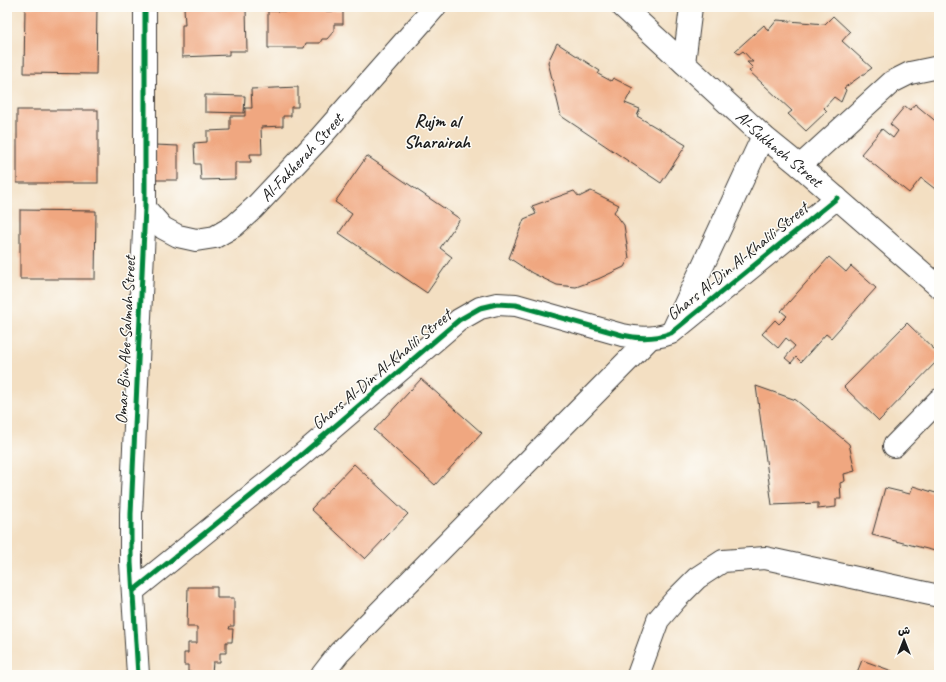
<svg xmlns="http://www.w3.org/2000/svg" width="946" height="682" font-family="Caveat,'Playpen Sans Arabic',sans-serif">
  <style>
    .building { fill: #f0a780 }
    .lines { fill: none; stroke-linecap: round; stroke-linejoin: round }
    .minor-casing { stroke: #3c3935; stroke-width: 24 }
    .minor { stroke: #fff; stroke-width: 22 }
    .cycleway-casing { stroke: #fdfcf7; stroke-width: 8 }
    .cycleway { stroke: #00873e; stroke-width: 5 }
    .labels { text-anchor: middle; stroke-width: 3; stroke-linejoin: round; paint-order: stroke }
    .street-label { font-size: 17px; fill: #1c1c1c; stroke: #fdfcf7 }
    .neighbourhood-label { font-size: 18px; font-weight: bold; fill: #1c1c1c; stroke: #fdfcf7 }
  </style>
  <rect width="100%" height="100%" fill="#fdfcf7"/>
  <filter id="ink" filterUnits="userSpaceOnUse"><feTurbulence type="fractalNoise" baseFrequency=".025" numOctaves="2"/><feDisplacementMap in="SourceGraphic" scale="8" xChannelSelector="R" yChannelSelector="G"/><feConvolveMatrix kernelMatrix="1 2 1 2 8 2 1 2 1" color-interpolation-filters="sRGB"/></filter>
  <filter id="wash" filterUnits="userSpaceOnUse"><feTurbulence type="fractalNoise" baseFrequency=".012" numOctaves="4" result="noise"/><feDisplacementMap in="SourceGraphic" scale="16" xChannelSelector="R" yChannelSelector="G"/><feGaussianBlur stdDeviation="0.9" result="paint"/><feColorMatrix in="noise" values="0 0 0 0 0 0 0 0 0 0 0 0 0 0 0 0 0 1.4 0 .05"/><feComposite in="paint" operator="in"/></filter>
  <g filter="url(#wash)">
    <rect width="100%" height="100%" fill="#f3dfc2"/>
    <g id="blocks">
      <g class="building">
        <path d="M25 7H97L96 74 24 73Z"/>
        <path d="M184 7 246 8 247 51H229V55L182 57V25H185Z"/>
        <path d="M268 11H343V24H334V31L327 39H322L320 43H306L304 48H268Z"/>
        <path d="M833 16 850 32 842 41 872 68 844 88 846 90 841 102 834 97 824 108 827 111 806 131 788 114 792 111 749 71 753 68 747 62H753L743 51 739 54 735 51 764 25 768 31 777 20 825 24Z"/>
        <path d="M557 43 600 71 598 74 611 81 613 78 633 88 625 103 640 109 637 116 686 145 661 183 561 116 548 62Z"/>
        <path d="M298 87V107H291V116H283V126L261 127 262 154H250L251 162H235V179L201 180 200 164H195L194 143 207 142V131L230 130V116H245V108H252L251 89Z"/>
        <path d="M205 95 245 96 244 113 205 112Z"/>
        <path d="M915 104 939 124V192L921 178 909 193 861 154 882 129 893 138 898 131 890 124 905 106 910 110Z"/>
        <rect x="17" y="110" width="81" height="73"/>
        <path d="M155 145 178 146V180H155Z"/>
        <path d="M367 156 460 219 440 248 452 257 427 293 339 233 352 214 335 202Z"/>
        <path d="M574 191 579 197 591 191 619 205 614 212 624 225 629 258 624 267 598 279 576 287 557 285 532 273 509 258 524 219 536 214 532 206Z"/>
        <path d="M20 210 96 211 95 279H20Z"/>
        <path d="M829 257 846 272 851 266 876 288 831 338 826 334 801 362 796 357 791 363 785 358 795 346 786 338 778 348 762 334 775 320 779 324 787 316 781 311Z"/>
        <path d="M907 323 939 354V359L879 421 844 387Z"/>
        <path d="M421 379 482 433 435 485 374 430Z"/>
        <path d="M756 386 796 400 849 444 855 471 844 474 845 481 840 483 841 499H836V507L818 509V503L772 505Z"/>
        <path d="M354 464 408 514 365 559 311 509Z"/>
        <path d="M913 486 939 494V552L872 535 885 488 910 494Z"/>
        <path d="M188 587H217V598H234V626H230L229 629H233L232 642H226V653H220V662H213L212 673 188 672V665H184V653H188V643H197V627H187Z"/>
        <path d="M862 660 892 671 891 675H856Z"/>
      </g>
    </g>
  </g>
  <g filter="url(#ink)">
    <use href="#blocks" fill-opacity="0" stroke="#3c3935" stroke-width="1"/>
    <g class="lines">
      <g class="minor-casing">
        <g id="minor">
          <path id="s1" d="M623 7 763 136 800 166 939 287"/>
          <path d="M684 63 691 7"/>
          <path d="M800 166 892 82 910 73 939 67"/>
          <path id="s2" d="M145 208 163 228 178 236 196 240 215 237 234 226 254 208 318 140 435 7"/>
          <path d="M674 328 763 136"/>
          <path d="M894 446 939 400"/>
          <path d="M133 591 299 457 459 320 480 308 497 304 516 305 622 335C639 339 655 339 671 333L837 198"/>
          <path d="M138 675 131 563V514L145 208V7"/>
          <path d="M322 675 339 653 650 338"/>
          <path d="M638 675 658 620 676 599 697 578 723 561 765 558 939 596"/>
        </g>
      </g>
      <use href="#minor" class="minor"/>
      <g class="cycleway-casing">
        <g id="cycleway">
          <path d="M133 591 299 457 459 320 480 308 497 304 516 305 622 335C639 339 655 339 671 333L837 198"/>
          <path d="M138 675 131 563V514L145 208V7"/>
        </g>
      </g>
      <use href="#cycleway" class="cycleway"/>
    </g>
  </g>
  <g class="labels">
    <g class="street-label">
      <text dy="6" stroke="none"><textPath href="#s1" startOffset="211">Al-Sukhneh Street</textPath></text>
      <text dy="6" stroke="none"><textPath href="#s2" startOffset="200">Al-Fakherah Street</textPath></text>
      <text transform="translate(737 261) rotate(-39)" y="6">Ghars Al-Din Al-Khalili Street</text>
      <text transform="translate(125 340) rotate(-87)" y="6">Omar Bin Abe Salmah Street</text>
      <text transform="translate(381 369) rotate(-40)" y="6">Ghars Al-Din Al-Khalili Street</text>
    </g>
    <g class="neighbourhood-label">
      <text x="437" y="127">Rujm al<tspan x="437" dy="21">Sharairah</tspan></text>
    </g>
  </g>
  <rect width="946" height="682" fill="none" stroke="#fdfcf7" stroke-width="24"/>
  <g transform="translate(904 640)" stroke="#fdfcf7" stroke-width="3" paint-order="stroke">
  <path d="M0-3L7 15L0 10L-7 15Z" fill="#1c1c1c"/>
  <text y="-6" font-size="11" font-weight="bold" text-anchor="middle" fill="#1c1c1c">ش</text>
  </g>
</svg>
